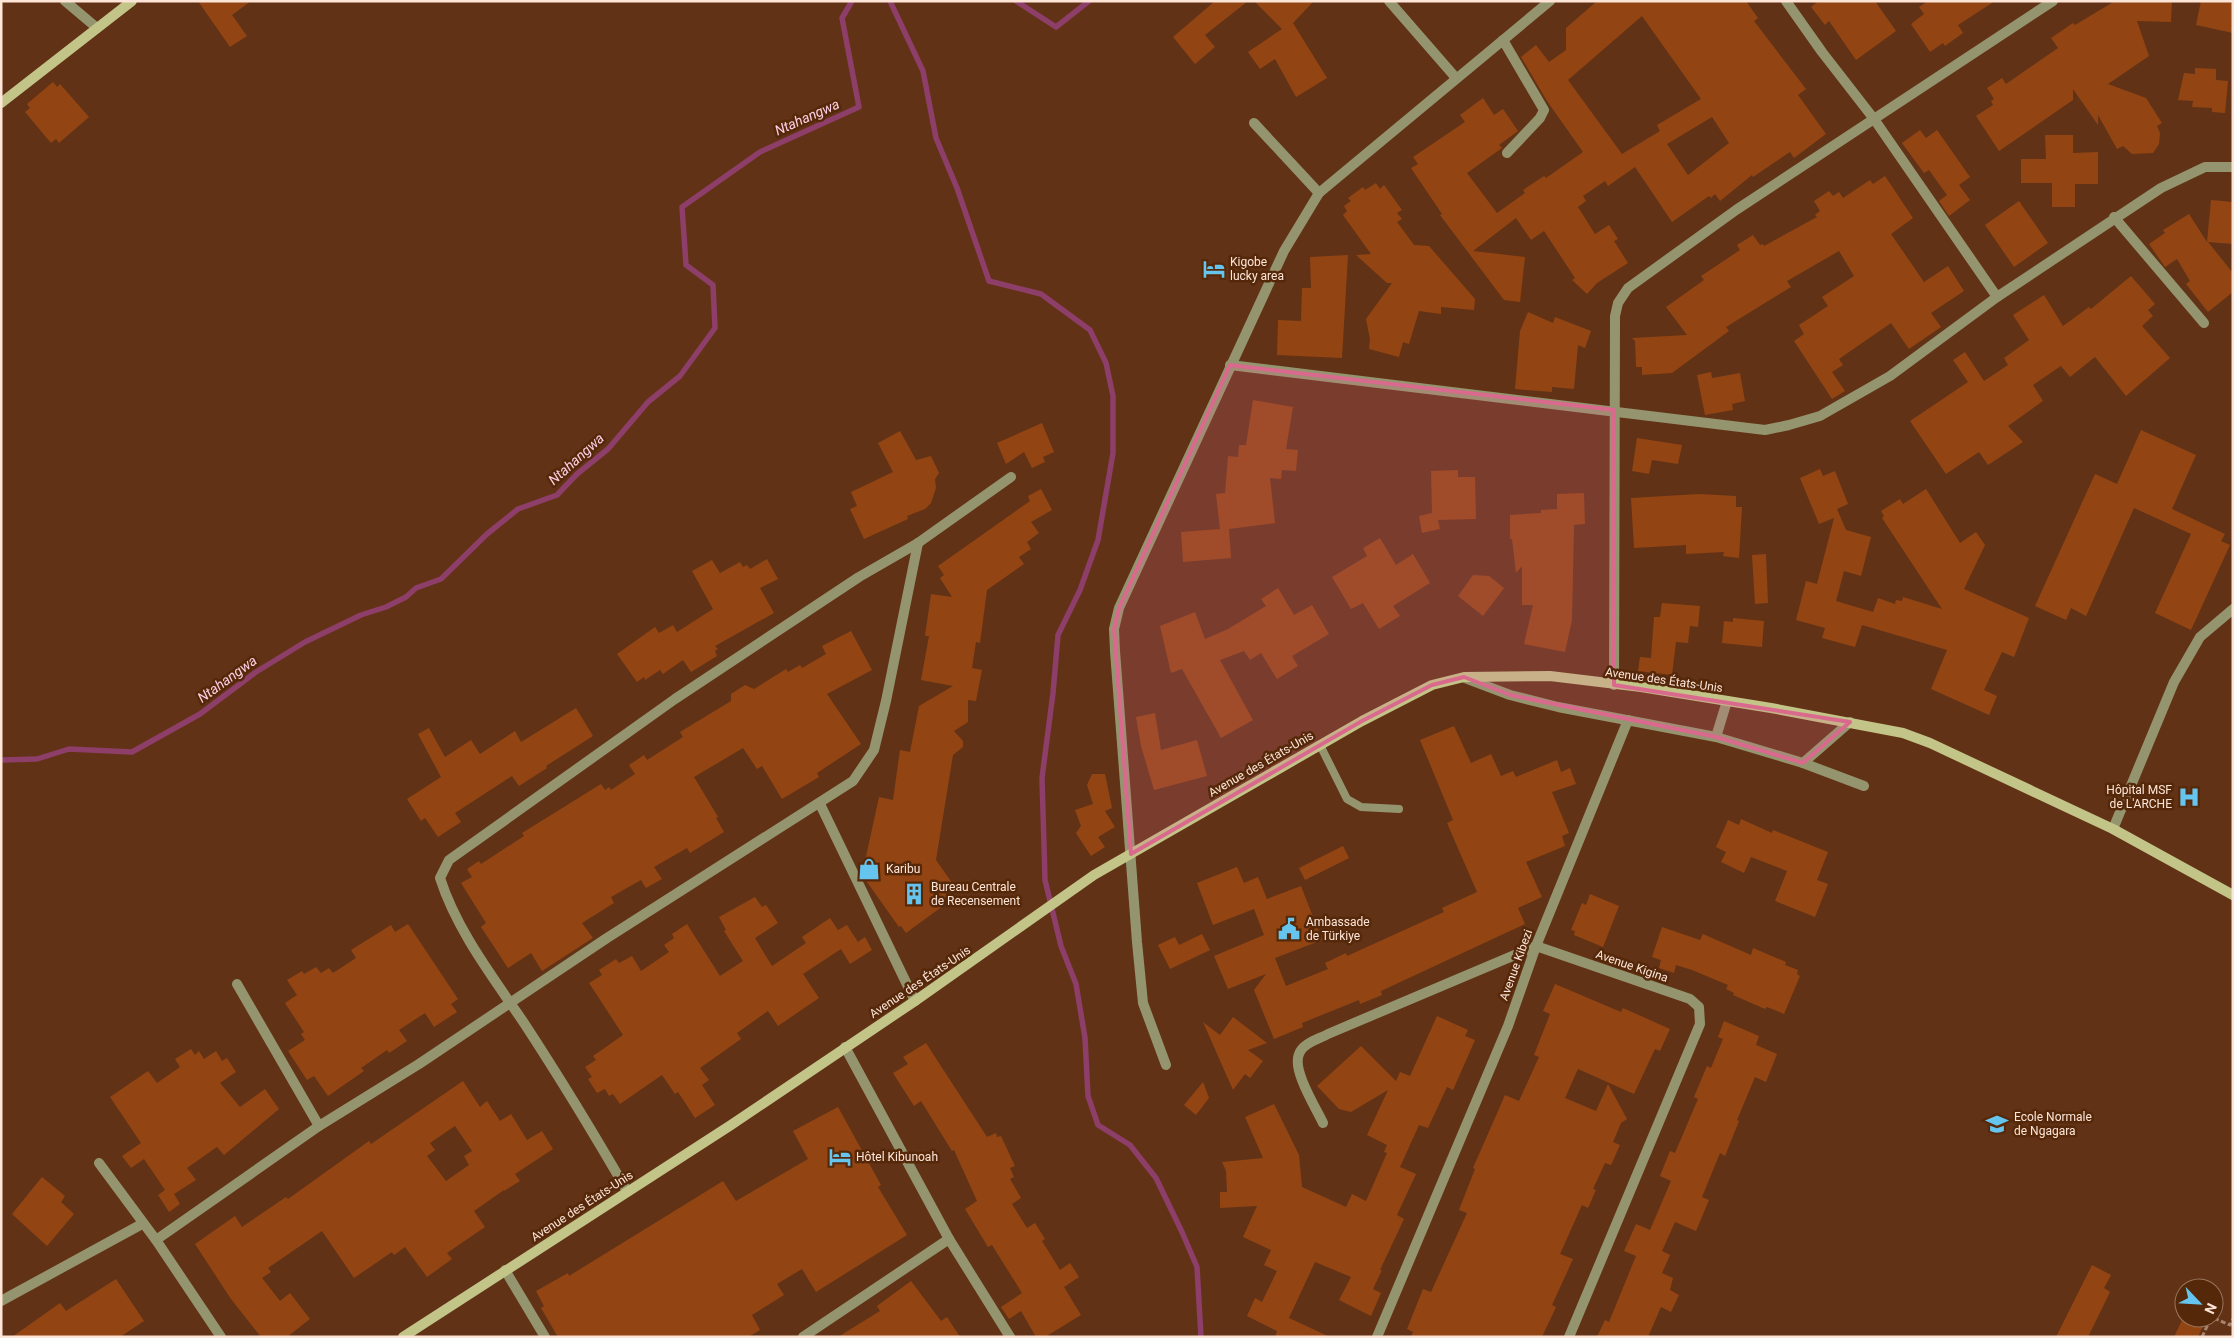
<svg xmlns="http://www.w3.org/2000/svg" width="2234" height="1338" font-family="Roboto,sans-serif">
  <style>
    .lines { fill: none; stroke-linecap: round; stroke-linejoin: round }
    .stream { stroke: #8d3e69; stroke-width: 5.5 }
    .building { fill: #924513; fill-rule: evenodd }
    .path { stroke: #a8836d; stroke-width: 3; stroke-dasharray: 5 2.5; stroke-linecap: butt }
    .lane { stroke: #94956f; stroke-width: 8 }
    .street { stroke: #94956f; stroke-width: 10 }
    .secondary { stroke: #c3c487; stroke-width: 10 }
    .marked { fill: #da6a8d; fill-opacity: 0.2; stroke: #da6a8d; stroke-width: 4; stroke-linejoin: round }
    .labels { text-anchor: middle; stroke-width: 5; stroke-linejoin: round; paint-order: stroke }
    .poi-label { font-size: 12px; fill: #fde5d8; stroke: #56280a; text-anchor: start }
    .street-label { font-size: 12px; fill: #fde5d8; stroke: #56280a }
    .water-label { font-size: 14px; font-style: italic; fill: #fdcee4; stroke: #56280a }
  </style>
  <rect width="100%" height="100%" fill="#623216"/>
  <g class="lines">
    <g class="stream">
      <path d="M890 1 923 71 936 138 957 188 989 281 1041 294 1090 330 1106 363 1113 396V453L1098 540 1080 590 1058 635 1053 693 1042 778 1045 880 1061 946 1076 984 1085 1038 1088 1096 1098 1125 1130 1145 1156 1178 1182 1232 1197 1267 1201 1337"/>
      <path d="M1016 1 1056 27 1089 1"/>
      <path d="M1 760 37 759 69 749 132 752 200 714 256 672 305 642 361 615 386 607 406 597 416 588 441 579 487 534 518 509 557 495 577 474 608 449 648 402 680 376 715 328 713 285 686 265 682 207 760 152 859 107 842 18 852 1"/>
    </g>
  </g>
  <g class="building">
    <path d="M198 1H251L232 15 247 36 230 47Z"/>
    <path d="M1215 1H1248L1205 35 1215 47 1195 64 1173 37Z"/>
    <path d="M1254 1H1314L1293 23 1327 78 1296 97 1275 59 1260 69 1248 52 1282 29Z"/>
    <path d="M1597 1H1746L1758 18 1754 21 1806 89 1798 95 1826 134 1794 158 1790 152 1753 177 1752 175 1720 201 1715 194 1711 198 1709 196 1672 222 1635 167 1608 186 1605 181 1583 196 1586 201 1578 207 1595 234 1609 225 1618 239 1614 241 1628 263 1597 283 1587 294 1572 280 1575 278 1544 231 1531 240 1516 218 1473 251 1525 257 1520 302 1504 300 1440 215 1442 214 1411 168 1418 164 1413 157 1465 122 1460 115 1483 98 1494 115 1503 109 1518 131 1499 145 1502 148 1467 173 1497 213 1525 193 1523 190 1544 176 1546 178 1583 152 1547 101 1521 57 1536 45 1549 62 1566 50V28ZM1642 16 1701 99 1657 125 1660 131 1622 154 1568 80ZM1712 117 1729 143 1688 175 1667 144Z"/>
    <path d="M1818 1H1875L1896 31 1856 60 1829 21 1825 25 1811 7Z"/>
    <path d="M1928 1H1995L1958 25 1963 33 1945 46 1943 43 1930 52 1911 24 1924 14 1919 7Z"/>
    <path d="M2115 1H2172L2171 22 2137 21 2149 56 2108 84 2146 98 2162 123 2157 126 2160 133 2159 144 2153 153 2132 154 2123 146 2117 149 2098 115V125L2073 89V100L1999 151 1976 116 1993 105 1991 101 1994 99 1987 88 2002 78 2006 84 2058 48 2051 38 2073 23 2075 25Z"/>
    <path d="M2201 1H2233V33L2196 25Z"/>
    <path d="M2195 68 2216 69V80L2228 81 2225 113 2212 112V108L2192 107 2193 101 2178 100 2184 73 2195 74Z"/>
    <path d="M53 82 57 87 60 84 89 117 59 143 56 139 51 143 25 112 30 108 27 104Z"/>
    <path d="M1920 130 1926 138 1937 130 1970 177 1959 185 1970 200 1949 216 1939 201 1947 195 1929 170 1924 173 1902 143Z"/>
    <path d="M2045 135H2073V153L2098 152V184H2075V207H2052V183H2021V159H2046Z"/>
    <path d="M1885 176 1913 218 1891 234 1924 282 1948 266 1964 291 1931 313 1941 327 1909 349 1891 323 1839 359 1843 365 1832 372 1845 391 1832 399 1794 341 1804 334 1799 325 1828 306 1822 297 1854 276 1839 251 1787 281 1791 287 1726 327 1729 331 1672 373 1642 375V367H1636L1635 341 1632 338 1687 335 1666 307 1704 280 1701 276 1740 250 1737 245 1753 235 1760 245 1763 244 1764 246 1817 217 1815 215 1820 211 1814 201 1829 191 1833 196 1839 192 1843 198 1870 180 1873 184Z"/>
    <path d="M1376 183 1380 189 1384 185 1402 210 1397 213 1402 219 1397 222 1414 245 1429 246 1475 299 1474 310 1441 307V314L1419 311 1409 344 1403 342 1399 357 1369 349 1370 339 1366 319 1392 283H1387L1356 255 1371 254 1343 215 1347 211 1344 206 1351 201 1348 198 1363 187 1365 190Z"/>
    <path d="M2211 200 2233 202V244L2208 242 2233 273V292L2208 312 2186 284 2190 281 2177 259 2165 267 2149 244 2165 233 2163 230 2189 214 2207 242Z"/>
    <path d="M2019 201 2048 243 2014 267 1985 225Z"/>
    <path d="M1348 255 1342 358 1277 355 1278 320 1301 321 1302 288H1311L1310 257Z"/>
    <path d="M2131 276 2155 304 2148 310 2153 316 2142 326 2170 358 2126 396 2095 357 2070 377 2061 366 2033 385 2043 401 2008 426 2023 442 1988 465 1979 452 1946 474 1910 421 1968 382 1953 360 1965 352 1984 381 2008 365 2004 358 2029 340 2013 315 2044 295 2063 326 2089 307 2091 309Z"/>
    <path d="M1528 312 1553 323 1555 317 1591 331 1585 348 1578 345 1574 389 1552 387V392L1515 389 1520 331Z"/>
    <path d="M1711 372 1712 378 1740 373 1745 401 1732 404 1733 410 1705 415 1697 375Z"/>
    <path d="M1253 400 1293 407 1286 449 1298 450 1296 471 1282 470 1281 479 1270 478 1275 523 1229 529 1231 558 1183 562 1181 532 1220 529 1216 494 1225 493 1228 456 1238 457 1239 445H1246Z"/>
    <path d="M1042 423 1054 452 1043 457 1045 462 1032 468 1024 452 1006 464 997 443Z"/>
    <path d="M2141 430 2196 455 2172 509 2225 534 2221 541 2230 545 2191 630 2155 613 2191 534 2134 508 2086 616 2071 608 2066 620 2035 606 2095 474 2117 484Z"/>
    <path d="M900 431 916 460 931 456 939 473 935 479 936 488 931 503 925 509 907 516 908 519 864 539 850 509 857 506 851 492 893 472 878 443Z"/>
    <path d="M1637 438 1682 445 1678 464 1652 460 1649 474 1632 471Z"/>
    <path d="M1820 469 1823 476 1835 471 1848 504 1837 509 1846 530 1871 537 1861 576 1844 571 1836 601 1873 612 1878 598 1895 604 1896 600 1902 601 1903 597 1942 609 1882 518 1884 516 1881 511 1900 499 1903 504 1926 489 1960 543 1976 532 1985 545 1964 589 2029 618 2014 657 2002 652 1984 690 1997 696 1989 715 1931 689 1947 650 1862 625 1855 647 1822 638 1825 628 1796 620 1806 581 1817 584 1834 518 1819 524 1800 478Z"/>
    <path d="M1458 470V477H1475L1476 519 1438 520 1440 529 1422 533 1419 516 1432 513 1431 471Z"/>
    <path d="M1041 489 1052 510 1031 522 1039 533 1027 542 1031 549 1019 557 1024 564 987 590 980 643 976 642 972 668 982 670 976 701 968 700V722L954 731 963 741V747L953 755 936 860 955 887 946 893 951 900 906 933 901 926 899 927 862 875 879 797 893 800 900 750 910 752 919 706 953 686 921 680 929 636H925L931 594 952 597 940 578 944 575 938 566 1030 501 1028 496Z"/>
    <path d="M1584 493 1585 524 1574 525 1572 620 1565 652 1524 644 1533 605H1522V566L1516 573 1512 539H1510V515L1541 513V510L1557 509V494Z"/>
    <path d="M1699 494 1736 496V507H1742L1739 558 1723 556 1724 552 1686 554V545L1634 548 1631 498Z"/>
    <path d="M1380 538 1396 565 1413 554 1430 583 1393 606 1400 616 1379 629 1363 603 1351 609 1332 577 1367 556 1363 548Z"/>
    <path d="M1766 554 1768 603 1755 604 1752 555Z"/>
    <path d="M767 559 778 579 760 588 774 613 715 646 718 649 715 651 717 656 691 672 683 660 663 674 660 670 645 680 644 677 637 682 617 654 655 627 659 633 673 625 677 632 713 609 692 571 712 560 720 573 740 562 743 567 747 565 750 569Z"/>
    <path d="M1473 575 1489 576 1504 588 1483 616 1458 596Z"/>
    <path d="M1278 588 1294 615 1312 605 1329 634 1292 656 1298 666 1277 679 1261 653 1250 660 1244 651 1220 660 1253 720 1221 738 1182 669 1171 673 1160 626 1195 612 1205 639 1228 629 1266 606 1261 599Z"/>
    <path d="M1662 603 1700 606 1698 627 1690 626 1688 643 1676 642 1672 675 1638 671 1640 657 1651 658 1654 617H1660Z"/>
    <path d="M1733 618 1764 621 1762 647 1722 643 1724 621 1733 622Z"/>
    <path d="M851 631 872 670 827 694 861 744 817 773 819 777 782 799 762 766 757 769 743 748 694 777 718 817 716 818 724 832 690 853 687 848 654 867 662 879 646 888 641 880 611 897 614 903 582 923 593 938 542 971 531 953 508 968 481 927 486 923 461 883 472 877 467 869 479 861 481 864 524 836 522 833 601 784 605 790 609 787 611 790 635 774 629 765 644 755 647 760 683 737 680 732 731 701V694L745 685 754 689 786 669 788 672 800 665 802 668 826 654 822 646Z"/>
    <path d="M576 708 593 736 546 766 547 768 519 786 512 776 455 813 461 822 438 837 425 818 421 821 407 799 441 777 418 734 429 728 445 757 471 740 480 754 515 731 521 742Z"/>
    <path d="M1155 713 1161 750 1197 740 1207 776 1154 790 1141 746 1136 717Z"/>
    <path d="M1454 726 1471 763 1491 754 1501 776 1513 771 1516 777 1557 760 1561 772 1570 768 1576 784 1552 792 1569 833 1562 836 1565 846 1526 862 1542 897 1518 908 1525 924 1381 991 1382 995 1360 1004 1359 1000 1302 1023 1303 1027 1274 1039 1254 990 1266 974 1228 989 1214 956 1264 935 1254 909 1213 925 1197 883 1237 867 1244 883 1258 877 1267 899 1301 886 1322 940 1275 958 1286 986 1328 969 1325 963 1346 953 1347 956 1444 912 1442 908 1477 892 1447 823 1453 820 1420 740Z"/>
    <path d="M1092 774H1105L1112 808 1105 811 1115 827 1098 837 1105 847 1091 856 1076 833 1081 826 1075 810 1093 804 1087 785Z"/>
    <path d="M1741 819 1772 833 1773 830 1828 852 1817 880 1828 884 1815 917 1775 901 1787 871 1751 857 1744 873 1721 862 1726 852 1716 847 1728 820 1739 825Z"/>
    <path d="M1343 846 1349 858 1305 880 1299 868Z"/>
    <path d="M1590 894 1619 906 1603 947 1574 935 1575 931 1571 930 1582 903 1586 905Z"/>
    <path d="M755 897 762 907 766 905 778 923 755 938 772 966 806 943 802 937 830 918 838 930 847 925 858 942 865 937 872 950 850 964 841 949 803 974 819 998 778 1026 768 1011 737 1033 741 1039 700 1068 709 1080 702 1085 715 1105 695 1118 678 1092 675 1094 662 1075 620 1104 613 1094 609 1096 605 1089 597 1093 588 1079 592 1077 585 1067 596 1060 593 1056 623 1035 589 983 602 975 599 970 616 959 619 963 632 956 641 971 669 952 664 945 674 938 672 934 687 924 720 976 743 961 724 931 726 930 719 917Z"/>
    <path d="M408 924 458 999 451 1004 457 1012 434 1027 425 1013 399 1030 407 1041 389 1053 387 1050 361 1068 364 1071 328 1096 314 1076 307 1080 288 1051 305 1040 301 1034 304 1032 285 1003 297 995 287 980 302 971 304 974 316 967 321 973 329 968 333 973 356 958 351 950 391 925 395 932Z"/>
    <path d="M1662 927 1700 940 1703 934 1751 955 1753 948 1786 962 1785 965 1798 970 1797 974 1800 976 1784 1014 1767 1007 1765 1009 1733 995 1734 993 1726 989 1728 985 1692 970 1676 965 1674 973 1659 968 1661 960 1652 957Z"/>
    <path d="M1202 934 1210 950 1170 969 1158 945 1175 937 1179 945Z"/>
    <path d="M1555 984 1621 1012 1623 1008 1670 1029 1660 1051 1655 1049 1634 1094 1578 1069 1565 1098 1596 1111 1608 1084 1627 1119 1621 1123 1613 1142 1620 1145 1611 1165 1605 1163 1593 1189 1596 1190 1588 1208 1582 1205 1560 1254 1573 1259 1552 1305 1556 1307 1542 1337H1411L1413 1332 1407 1329 1423 1289 1431 1292 1467 1213 1459 1210 1475 1169 1473 1168 1505 1095 1519 1101 1539 1057 1534 1055 1550 1014 1543 1011Z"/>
    <path d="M1437 1016 1468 1030 1465 1036 1475 1040 1453 1090 1447 1087 1428 1128 1419 1125 1400 1167 1416 1174 1397 1215 1404 1219 1380 1270H1382L1373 1289 1381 1293 1371 1316 1339 1300 1351 1277 1315 1262 1289 1318 1330 1337H1275L1277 1331 1247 1316 1255 1298 1262 1302 1277 1271 1264 1265 1271 1250 1243 1237 1257 1206 1220 1208V1192H1227L1226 1171 1222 1162 1263 1158 1245 1117 1274 1104 1299 1155 1302 1187 1346 1207 1352 1194 1366 1201 1387 1153 1384 1152 1387 1145 1367 1135 1388 1090 1351 1112 1339 1109 1317 1086 1361 1046 1396 1081 1400 1072 1410 1076Z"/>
    <path d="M1233 1017 1267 1043 1248 1050 1263 1061 1250 1078 1245 1074 1233 1090 1203 1022 1220 1035Z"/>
    <path d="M1724 1021 1759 1036 1756 1045 1777 1054 1766 1082 1755 1077 1737 1120 1739 1121 1725 1156 1720 1153 1702 1197 1709 1200 1696 1231 1675 1222 1662 1251 1670 1255 1662 1273 1673 1278 1670 1290 1679 1295 1671 1312 1661 1307 1648 1337H1597L1605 1320 1609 1322 1636 1256 1624 1251 1636 1224 1650 1230 1671 1181 1660 1176 1670 1151 1675 1153 1698 1099 1694 1097 1707 1066 1711 1068 1723 1039 1718 1037Z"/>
    <path d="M926 1043 987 1137 996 1133 997 1137 1001 1136 1015 1166 1010 1168 1014 1177 1010 1179 1021 1198 1012 1204 1027 1228 1035 1223 1045 1239 1042 1241 1060 1270 1070 1263 1079 1277 1064 1287 1081 1315 1045 1337H1036L1021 1311 1009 1319 1001 1307 1022 1293 992 1245 988 1247 965 1209 977 1201 954 1150 952 1151 921 1101 914 1106 893 1073 908 1064 903 1057Z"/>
    <path d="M191 1049 195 1055 199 1051 204 1059 216 1051 222 1061 227 1058 236 1072 220 1083 240 1107 265 1089 279 1109 224 1155 217 1147 187 1168 196 1180 174 1194 180 1204 169 1212 158 1195 165 1190 144 1159 131 1168 122 1156 141 1143 110 1097 148 1071 157 1083 180 1067 175 1059Z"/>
    <path d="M463 1081 480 1107 487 1101 500 1121 511 1114 527 1140 542 1131 553 1149 515 1174 520 1181 504 1191V1190L474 1211 485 1227 447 1253 452 1259 427 1277 405 1247 394 1255 392 1252 354 1278 322 1231 268 1268 271 1272 262 1278 280 1301 290 1293 310 1319 287 1337H261L231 1299 195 1244 235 1216 242 1227 286 1197 288 1199 369 1141 371 1144ZM455 1126 472 1151 464 1156 469 1165 446 1181 427 1156 435 1150 430 1143Z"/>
    <path d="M1203 1082 1209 1098 1196 1115 1184 1105Z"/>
    <path d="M838 1107 881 1185 878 1187 907 1235 816 1292 802 1269 777 1284 784 1295 752 1315 760 1330 748 1337H558L541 1308 544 1306 536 1291 568 1273 569 1276 723 1181 736 1201 808 1159 793 1131Z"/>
    <path d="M42 1177 65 1196 61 1202 74 1214 47 1246 12 1214Z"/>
    <path d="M2092 1265 2111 1275 2104 1288 2110 1292 2088 1337H2056Z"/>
    <path d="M116 1279 144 1321 120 1337H12L60 1303 66 1311Z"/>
    <path d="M911 1281 941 1321 947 1317 960 1337H838L880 1311 877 1306Z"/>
    <path d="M2183 1318H2207L2198 1337H2174Z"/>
  </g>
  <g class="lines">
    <g class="path">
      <path d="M2214 1318 2230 1325 2233 1319"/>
      <path d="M2202 1337 2211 1318"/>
    </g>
    <path class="lane" d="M1320 745 1347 799 1361 807 1399 809"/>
    <g class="street">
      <path d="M65 1 97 28"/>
      <path d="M1389 1 1456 78"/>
      <path d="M1786 1 1822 52 1874 119 1997 297"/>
      <path d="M1503 40 1544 110 1540 118 1507 153"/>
      <path d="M1254 123 1319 193"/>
      <path d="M2114 217 2204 323"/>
      <path d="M1230 365 1765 430 1789 425 1820 416 1890 376 1997 297 2161 188 2205 167H2233"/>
      <path d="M1465 678 1510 695 1558 707 1716 737 1727 701"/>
      <path d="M1614 685 1615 316 1618 303 1628 288 1736 210 2053 1"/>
      <path d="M1716 737 1803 763 1864 786"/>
      <path d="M1803 763 1850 722"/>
      <path d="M820 804 915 1001"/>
      <path d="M2113 829 2174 682 2200 637 2233 609"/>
      <path d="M237 984 319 1126"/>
      <path d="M845 1047 949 1239 1010 1337"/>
      <path d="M1166 1065 1143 1003 1137 942 1115 651 1114 629 1119 608 1284 251 1319 193 1550 1"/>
      <path d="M1323 1123C1315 1106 1292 1070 1299 1054 1303 1043 1319 1039 1328 1034L1536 946 1690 999 1699 1007 1700 1024 1569 1337"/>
      <path d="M99 1163 156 1240 221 1337"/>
      <path d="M627 1191C594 1134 560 1078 524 1023 493 977 457 931 440 878L449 860 675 699 859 577 918 543 1011 477"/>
      <path d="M156 1240 319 1126 419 1064 607 938 853 781 874 750 886 701 918 543"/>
      <path d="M505 1270 545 1337"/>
      <path d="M1 1301 142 1224"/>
      <path d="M803 1337 949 1239"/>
      <path d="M1377 1337 1508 1026 1536 946 1628 720"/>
    </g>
    <g class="secondary">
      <path d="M1 103 132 1"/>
      <path d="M403 1337 731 1125 915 1001 1094 875 1362 721 1432 685 1464 677 1550 676 1641 687 1771 708 1903 733 1930 743 2113 829 2233 895"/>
    </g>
  </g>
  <path class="marked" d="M1230 365 1614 410V685L1850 722 1803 763 1716 737 1510 695 1464 677 1432 685 1362 721 1131 854 1114 629 1119 608Z"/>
  <defs>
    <g id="hotel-bare" transform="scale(1.725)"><path d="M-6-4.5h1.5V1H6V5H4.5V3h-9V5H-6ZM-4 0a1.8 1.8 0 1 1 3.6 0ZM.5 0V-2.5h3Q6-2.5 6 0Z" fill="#65c5ee" stroke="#56280a" stroke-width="2.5" paint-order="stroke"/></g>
    <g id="hospital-bare" transform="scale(1.725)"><path d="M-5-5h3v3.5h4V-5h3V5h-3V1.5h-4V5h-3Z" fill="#65c5ee" stroke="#56280a" stroke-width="2.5" paint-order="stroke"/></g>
    <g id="shop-bare" transform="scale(1.725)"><path d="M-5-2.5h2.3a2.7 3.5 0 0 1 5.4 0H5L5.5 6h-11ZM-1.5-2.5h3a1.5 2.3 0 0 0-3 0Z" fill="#65c5ee" stroke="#56280a" stroke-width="2.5" paint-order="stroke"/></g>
    <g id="building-bare" transform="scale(1.725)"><path d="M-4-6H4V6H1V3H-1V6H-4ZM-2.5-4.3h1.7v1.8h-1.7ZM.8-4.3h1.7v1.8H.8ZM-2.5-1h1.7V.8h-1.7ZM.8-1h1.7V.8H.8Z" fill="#65c5ee" stroke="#56280a" stroke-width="2.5" paint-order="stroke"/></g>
    <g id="civic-bare" transform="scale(1.725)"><path d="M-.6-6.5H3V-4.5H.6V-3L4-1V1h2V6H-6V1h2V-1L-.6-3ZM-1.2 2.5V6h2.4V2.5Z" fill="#65c5ee" stroke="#56280a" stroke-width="2.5" paint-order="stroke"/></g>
    <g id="school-bare" transform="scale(1.725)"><path d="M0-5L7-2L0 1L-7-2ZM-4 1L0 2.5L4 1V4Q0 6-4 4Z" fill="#65c5ee" stroke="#56280a" stroke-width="2.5" paint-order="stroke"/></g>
  </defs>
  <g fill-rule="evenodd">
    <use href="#hotel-bare" x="1214" y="269"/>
    <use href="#hospital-bare" x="2189" y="797"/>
    <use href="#shop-bare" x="869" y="869"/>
    <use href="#building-bare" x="914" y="894"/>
    <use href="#civic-bare" x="1289" y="929"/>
    <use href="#school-bare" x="1997" y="1124"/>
    <use href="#hotel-bare" x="840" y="1157"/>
  </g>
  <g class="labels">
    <g class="poi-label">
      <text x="1230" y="266">Kigobe<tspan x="1230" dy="14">lucky area</tspan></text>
      <text x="2172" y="794" text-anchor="end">Hôpital MSF<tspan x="2172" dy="14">de L'ARCHE</tspan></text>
      <text x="886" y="873">Karibu</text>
      <text x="931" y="891">Bureau Centrale<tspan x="931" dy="14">de Recensement</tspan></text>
      <text x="1306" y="926">Ambassade<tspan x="1306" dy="14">de Türkiye</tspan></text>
      <text x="2014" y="1121">Ecole Normale<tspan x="2014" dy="14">de Ngagara</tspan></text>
      <text x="856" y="1161">Hôtel Kibunoah</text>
    </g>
    <g class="street-label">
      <text transform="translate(1664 680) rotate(8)" y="4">Avenue des États-Unis</text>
      <text transform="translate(1261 764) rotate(-30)" y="4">Avenue des États-Unis</text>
      <text transform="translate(1516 965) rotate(-70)" y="4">Avenue Kibezi</text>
      <text transform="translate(1632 966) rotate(19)" y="4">Avenue Kigina</text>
      <text transform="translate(920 982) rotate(-34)" y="4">Avenue des États-Unis</text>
      <text transform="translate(582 1206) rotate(-33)" y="4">Avenue des États-Unis</text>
    </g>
    <g class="water-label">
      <text transform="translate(807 117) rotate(-24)" y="5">Ntahangwa</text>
      <text transform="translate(576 459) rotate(-42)" y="5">Ntahangwa</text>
      <text transform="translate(227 679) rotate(-36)" y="5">Ntahangwa</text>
    </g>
  </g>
  <rect width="2234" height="1338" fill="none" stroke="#fde5d8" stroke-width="5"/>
  <g transform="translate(2199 1303) rotate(115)"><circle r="24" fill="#56280a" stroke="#99745c"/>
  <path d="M0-4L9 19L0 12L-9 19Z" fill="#65c5ee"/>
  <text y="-8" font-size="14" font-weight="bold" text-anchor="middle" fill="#fde5d8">N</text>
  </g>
</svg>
